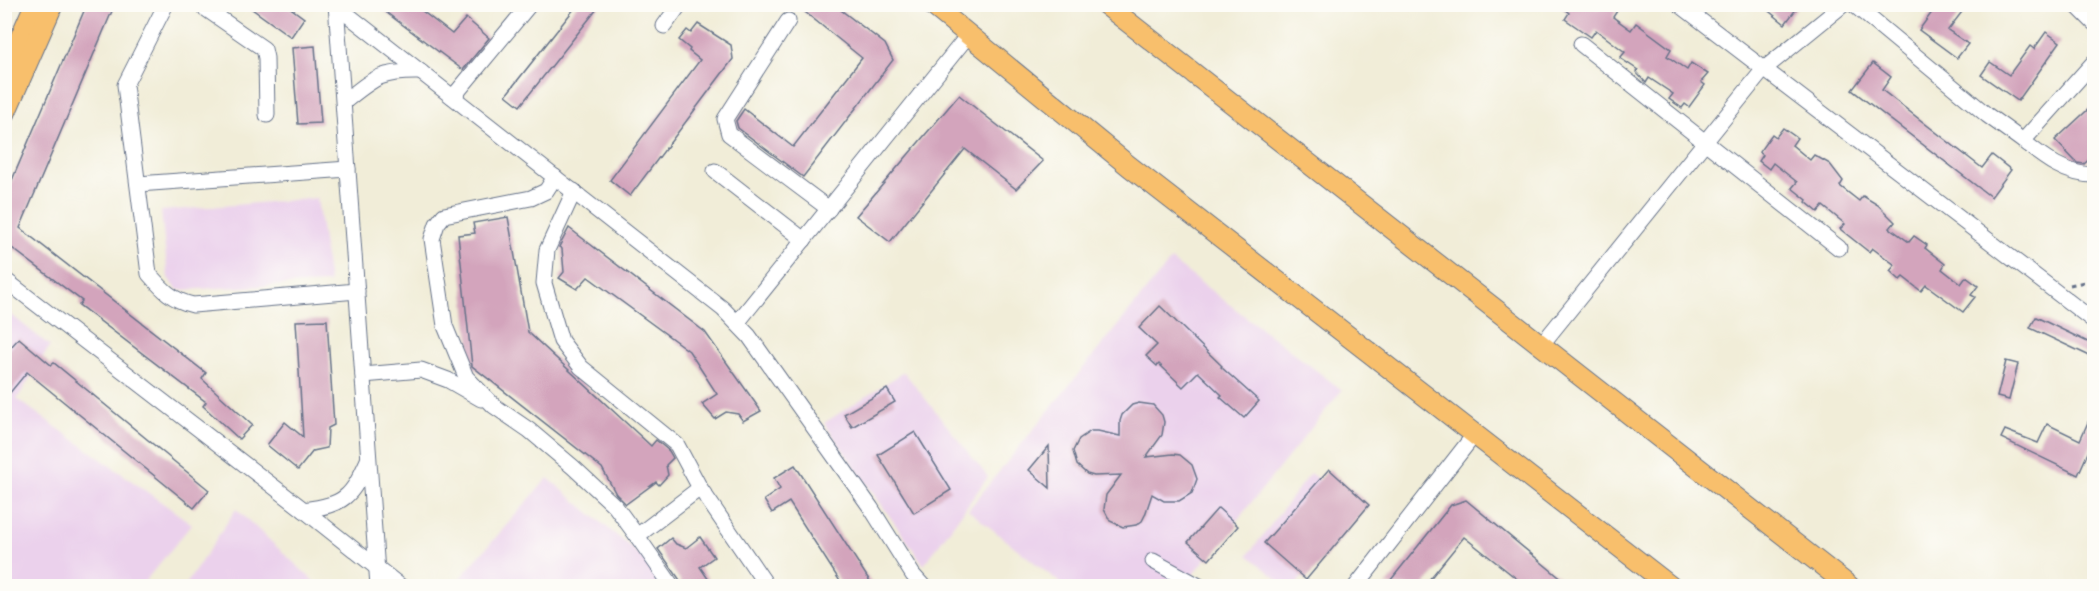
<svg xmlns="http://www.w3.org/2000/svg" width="2099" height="591" font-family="'IM FELL DW Pica',serif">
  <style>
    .built { fill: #ebd1ec }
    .building { fill: #d3a4bc }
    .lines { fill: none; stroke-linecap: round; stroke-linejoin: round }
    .minor-casing { stroke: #667289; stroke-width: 17 }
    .major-casing { stroke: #667289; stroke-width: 22 }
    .path { stroke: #667289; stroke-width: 3; stroke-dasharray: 4.5 4.5; stroke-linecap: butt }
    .minor { stroke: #fff; stroke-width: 15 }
    .major { stroke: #f8bf6c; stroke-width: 20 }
  </style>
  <rect width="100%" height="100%" fill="#fdfcf7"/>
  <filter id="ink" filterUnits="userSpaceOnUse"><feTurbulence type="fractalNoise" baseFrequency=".0167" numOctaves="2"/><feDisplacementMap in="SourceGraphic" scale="12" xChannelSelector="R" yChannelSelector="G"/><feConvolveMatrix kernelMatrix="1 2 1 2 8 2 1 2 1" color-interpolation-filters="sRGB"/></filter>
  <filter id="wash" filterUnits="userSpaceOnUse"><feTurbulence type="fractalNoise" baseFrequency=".008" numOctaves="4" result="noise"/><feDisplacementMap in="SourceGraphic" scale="24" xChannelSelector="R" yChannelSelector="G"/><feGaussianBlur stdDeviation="1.35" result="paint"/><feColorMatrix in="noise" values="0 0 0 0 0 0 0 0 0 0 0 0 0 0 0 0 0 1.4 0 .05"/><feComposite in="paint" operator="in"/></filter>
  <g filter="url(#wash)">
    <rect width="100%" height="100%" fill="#f1edd8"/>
    <g class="built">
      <path d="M317 198 329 283 178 290 168 278 161 211Z"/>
      <path d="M1171 260 1342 390 1184 586H1064L968 510Z"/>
      <path d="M4 309 50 346 17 399 192 524 141 586H5Z"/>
      <path d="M904 372 988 477 924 565 824 423Z"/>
      <path d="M1310 473 1355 508 1295 586H1286L1248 555Z"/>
      <path d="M548 478 653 566 666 586H453Z"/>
      <path d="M236 509 319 586H185Z"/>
    </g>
    <g id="blocks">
      <g class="building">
        <path d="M87 4H115L20 228 206 373 202 379 252 425 239 439 203 406 206 402 79 305 82 301 4 242V199Z"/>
        <path d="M245 4H285L304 18 291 37Z"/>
        <path d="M375 4H413L452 34 466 18 489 38 463 70Z"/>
        <path d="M578 4H601L520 106 506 95Z"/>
        <path d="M795 4H833L885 44 893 60 803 177 738 128 736 121 744 109 793 147 862 58Z"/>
        <path d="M1558 4H1591L1598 9 1601 4H1607L1617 11 1613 17 1631 30 1636 23 1671 49 1667 56 1687 70 1691 63 1708 74 1701 82 1705 85 1689 107 1685 104 1682 108 1669 99 1673 94 1649 78 1646 83 1636 72 1638 70 1620 58 1625 52 1596 30 1591 37 1575 26 1565 19 1569 13Z"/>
        <path d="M1760 4H1800L1785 24Z"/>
        <path d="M1938 4H1968L1948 30 1968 44 1957 58 1919 30Z"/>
        <path d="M698 24 731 45 733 59 630 196 610 180 700 60 689 51 690 49 679 40 687 30 691 33Z"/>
        <path d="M2046 32 2060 42 2018 101 1981 75 1990 62 2009 75 2030 46 2034 49Z"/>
        <path d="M315 46 321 123 298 124 292 48Z"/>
        <path d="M1873 63 1891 77 1882 90 1982 168 1992 155 2011 170 1991 197 1852 90Z"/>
        <path d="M959 95 1043 161 1016 189 965 149 890 242 856 216Z"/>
        <path d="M2094 104V155L2084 164 2077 163 2055 140Z"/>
        <path d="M1783 128 1797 138 1792 145 1810 160 1814 155 1830 164 1843 181 1840 186 1859 201 1863 196 1878 205 1895 222 1890 228 1909 242 1914 236 1927 245 1925 248 1945 264 1942 269 1961 284 1966 277 1978 286 1971 295 1975 297 1963 312 1926 285 1921 291 1903 277 1900 280 1890 271 1895 265 1872 248 1869 252 1840 229 1845 224 1823 206 1818 212 1806 202 1807 200 1792 188 1797 182 1773 163 1769 169 1759 161 1763 155 1759 152 1772 134 1776 137Z"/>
        <path d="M508 217 528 332 651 446 656 440 669 451 673 458 666 465 668 475 659 485 656 482 626 504 616 494 602 468 472 366 458 235 475 233 473 223Z"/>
        <path d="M569 228 705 332 761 411 743 421 738 414 726 412 715 419 702 404 717 394 689 351 588 277 577 289 559 278 564 272 562 249 559 247Z"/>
        <path d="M1160 306 1222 366 1221 367 1259 401 1244 418 1220 397 1222 395 1198 372 1183 387 1159 364 1157 366 1146 356 1157 345 1139 328Z"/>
        <path d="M2036 317 2094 345V358L2030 328Z"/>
        <path d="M327 320 334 425 328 428 327 448 313 451 298 470 267 445 285 422 303 437 296 321Z"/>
        <path d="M19 338 51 365 54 363 209 490 194 508 27 372 4 400V355Z"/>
        <path d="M2006 361 2018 364 2009 400 1997 397Z"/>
        <path d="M887 389 895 402 852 427 844 414Z"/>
        <path d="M1139 403 1153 405 1162 415 1164 422 1162 435 1146 457 1173 454 1180 455 1192 465 1197 479 1192 493 1179 501H1164L1152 494 1145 515 1142 521 1136 525 1123 527 1110 521 1104 509 1106 495 1121 475 1094 476 1087 474 1077 465 1073 451 1079 439 1091 431H1098L1120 436V421L1122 415 1132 405Z"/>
        <path d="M2094 409V439L2078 475 2001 438 2005 430 2038 443 2047 424 2080 440Z"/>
        <path d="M915 432 951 490 914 513 878 455Z"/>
        <path d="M1049 446 1050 488 1029 470Z"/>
        <path d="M795 465 873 586H843L789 502 772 513 764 500 780 489 774 478Z"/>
        <path d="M1329 469 1369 505 1306 580 1264 543Z"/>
        <path d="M1466 500 1570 586H1526L1464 537 1424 586H1386L1451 505Z"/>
        <path d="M1218 508 1238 526 1209 560 1188 542Z"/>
        <path d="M700 537 714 557 700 567 713 586H682L680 580 658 549 671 538 676 544 686 548Z"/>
      </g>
    </g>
  </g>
  <g filter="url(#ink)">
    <use href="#blocks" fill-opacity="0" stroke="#667289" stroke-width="1.5"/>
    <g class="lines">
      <g class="minor-casing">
        <g id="minor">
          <path d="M166 4 125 85 149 274C163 290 172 300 193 305L357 291"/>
          <path d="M199 4 264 49 266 58 267 115"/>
          <path d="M334 4 723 309 749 336 871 508 913 575 923 586"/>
          <path d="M336 4 378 586"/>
          <path d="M1679 4 2094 321"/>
          <path d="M1853 4 1987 115 2023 141 2094 62"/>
          <path d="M2075 4 2094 23"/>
          <path d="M788 21 725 119 729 134 829 209"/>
          <path d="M664 26 680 4"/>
          <path d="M1581 44 1839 248"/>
          <path d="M453 97 530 4"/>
          <path d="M344 102C374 78 380 71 421 72"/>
          <path d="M2023 141C2044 158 2066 175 2094 175"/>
          <path d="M715 171 804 240"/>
          <path d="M555 177 546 191 531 198 444 215 437 224 432 239 445 326 466 377 494 406 529 430 573 467 615 506 637 536 672 586"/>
          <path d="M138 184 348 169"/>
          <path d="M574 191 547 250 544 283 561 341 581 367 677 445 700 488 767 586"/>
          <path d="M4 279 304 510 400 586"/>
          <path d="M737 323 969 34"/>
          <path d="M1542 344 1764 69 1844 4"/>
          <path d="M363 375 421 370 448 380 481 399"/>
          <path d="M304 510C345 504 351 498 368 460"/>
          <path d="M637 536 700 488"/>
          <path d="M1153 561 1199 586"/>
          <path d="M1356 586 1474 435"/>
        </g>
      </g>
      <g class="major-casing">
        <g id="major">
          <path d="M931 4 1129 166 1670 586"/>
          <path d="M1105 4 1849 586"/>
          <path d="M4 75 35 4"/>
          <path d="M4 116 53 4"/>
        </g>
      </g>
      <path class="path" d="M2070 285 2094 280"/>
      <use href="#minor" class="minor"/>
      <use href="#major" class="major"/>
    </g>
  </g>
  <rect width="2099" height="591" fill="none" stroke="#fdfcf7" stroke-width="24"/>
</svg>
